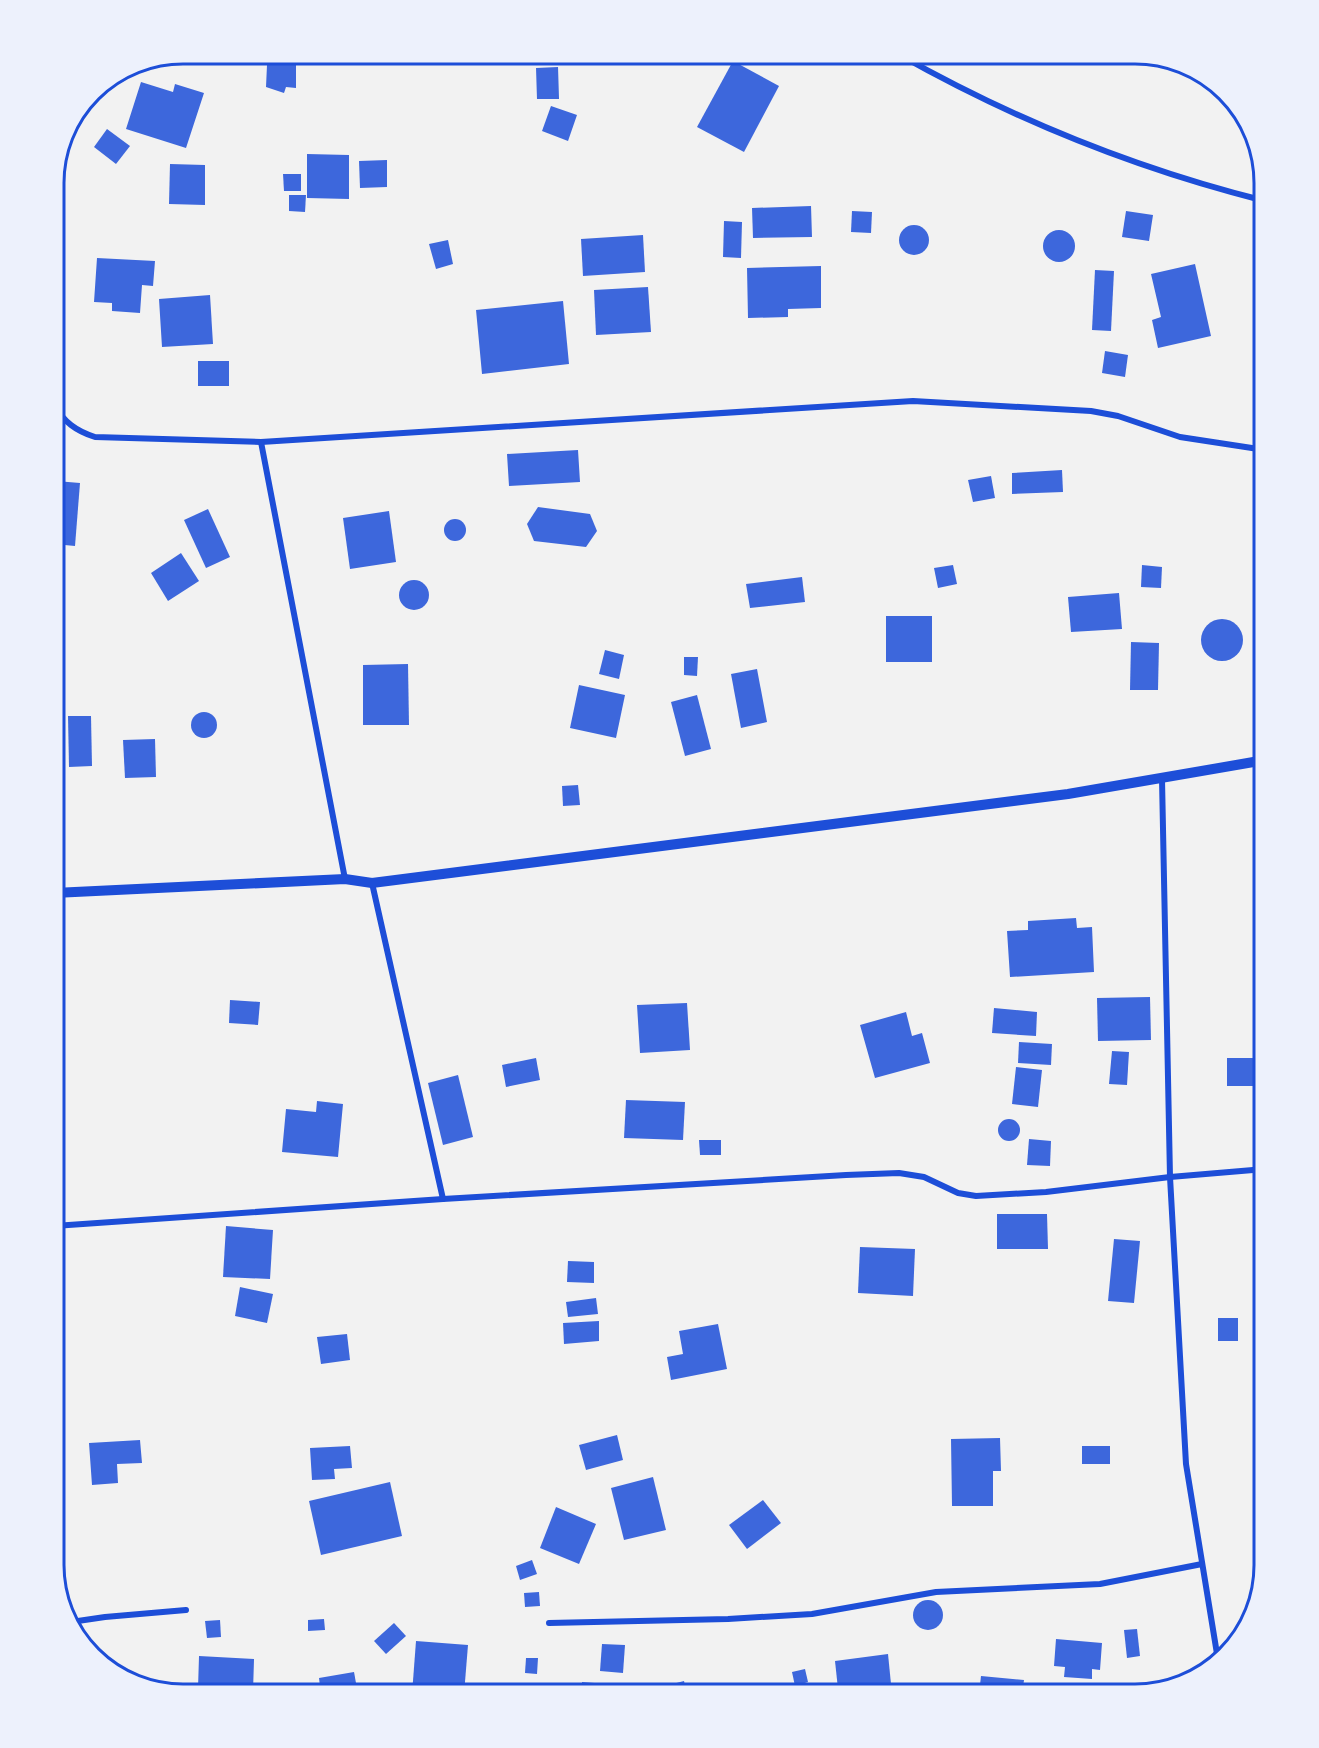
<svg xmlns="http://www.w3.org/2000/svg" width="1319" height="1748" font-family="'Nunito Sans',sans-serif">
  <style>
    .building { fill: #3d67dc }
    .lines { fill: none; stroke-linecap: round; stroke-linejoin: round }
    .minor { stroke: #1d4ed8; stroke-width: 6 }
    .tertiary { stroke: #1d4ed8; stroke-width: 10 }
    .rim { fill: none; stroke: #1d4ed8; stroke-width: 3 }
  </style>
  <rect width="100%" height="100%" fill="#f2f2f2"/>
  <g class="building">
    <path d="M733 61 779 86 744 152 697 127Z"/>
    <path d="M267 65H296V88L286 87 284 93 266 87Z"/>
    <path d="M558 67 559 99H537L536 68Z"/>
    <path d="M141 82 173 92 175 84 204 93 186 148 126 129Z"/>
    <path d="M551 106 577 115 568 141 542 131Z"/>
    <path d="M107 129 130 146 116 164 94 147Z"/>
    <path d="M307 154 349 155V199L307 198Z"/>
    <path d="M387 160V187L360 188 359 161Z"/>
    <path d="M170 164 205 165V205L169 204Z"/>
    <path d="M283 174H301V191H284Z"/>
    <path d="M289 195H306L305 212 289 211Z"/>
    <path d="M811 206 812 237 753 238 752 208Z"/>
    <path d="M852 211 872 212 871 233 851 232Z"/>
    <path d="M1126 211 1153 215 1149 241 1122 237Z"/>
    <path d="M724 221 742 222 741 258 723 257Z"/>
    <circle cx="914" cy="240" r="15"/>
    <circle cx="1059" cy="246" r="16"/>
    <path d="M643 235 645 272 583 276 581 239Z"/>
    <path d="M448 240 453 264 436 269 429 244Z"/>
    <path d="M97 258 155 261 153 286 142 285 140 313 112 311V303L94 302Z"/>
    <path d="M1195 264 1211 336 1158 348 1152 320 1161 317 1151 274Z"/>
    <path d="M821 266V308L788 309V317L748 318 747 268Z"/>
    <path d="M1095 270 1114 271 1111 331 1092 330Z"/>
    <path d="M648 287 651 332 596 335 594 290Z"/>
    <path d="M210 295 213 344 162 347 159 299Z"/>
    <path d="M563 301 569 364 482 374 476 310Z"/>
    <path d="M1105 351 1128 355 1125 377 1102 373Z"/>
    <rect x="198" y="361" width="31" height="25"/>
    <path d="M578 450 580 482 509 486 507 454Z"/>
    <path d="M1062 470 1063 492 1012 494V473Z"/>
    <path d="M991 476 995 498 973 502 968 480Z"/>
    <path d="M56 481 80 483 75 546 54 544Z"/>
    <path d="M538 507 590 514 597 531 586 547 534 541 527 524Z"/>
    <path d="M208 509 230 557 206 568 184 520Z"/>
    <path d="M389 511 396 562 350 569 343 518Z"/>
    <circle cx="455" cy="530" r="11"/>
    <path d="M1265 537V564L1261 565 1257 539Z"/>
    <path d="M181 553 199 581 168 601 151 573Z"/>
    <path d="M953 565 957 584 938 588 934 568Z"/>
    <path d="M1142 565 1162 567 1161 588 1141 587Z"/>
    <path d="M802 577 805 602 750 608 746 584Z"/>
    <circle cx="414" cy="595" r="15"/>
    <path d="M1119 593 1122 629 1071 632 1068 597Z"/>
    <rect x="886" y="616" width="46" height="46"/>
    <circle cx="1222" cy="640" r="21"/>
    <path d="M1131 642 1159 643 1158 690H1130Z"/>
    <path d="M605 650 624 655 619 679 599 674Z"/>
    <path d="M684 657H698L697 676 684 675Z"/>
    <path d="M408 664 409 725H363V665Z"/>
    <path d="M757 669 767 722 741 728 731 674Z"/>
    <path d="M579 685 625 695 616 738 570 728Z"/>
    <path d="M697 695 711 749 685 756 671 702Z"/>
    <circle cx="204" cy="725" r="13"/>
    <path d="M68 716H91L92 766 69 767Z"/>
    <path d="M155 739 156 777 125 778 123 740Z"/>
    <path d="M578 785 580 805 563 806 562 786Z"/>
    <path d="M1076 918 1077 928 1092 927 1094 972 1010 977 1007 931 1028 930V921Z"/>
    <path d="M1150 997 1151 1040 1098 1041 1097 998Z"/>
    <path d="M230 1000 260 1002 258 1025 229 1023Z"/>
    <path d="M687 1003 690 1050 640 1053 637 1005Z"/>
    <path d="M994 1008 1037 1012 1036 1036 992 1033Z"/>
    <path d="M906 1012 912 1036 922 1033 930 1063 875 1078 860 1025Z"/>
    <path d="M1019 1042 1052 1044 1051 1065 1018 1063Z"/>
    <path d="M1112 1051 1129 1052 1127 1085 1109 1084Z"/>
    <path d="M536 1058 540 1080 506 1087 502 1065Z"/>
    <rect x="1227" y="1058" width="38" height="28"/>
    <path d="M1016 1067 1042 1070 1038 1107 1012 1104Z"/>
    <path d="M458 1075 473 1137 443 1145 428 1083Z"/>
    <path d="M626 1100 685 1102 683 1140 624 1138Z"/>
    <path d="M317 1101 343 1104 338 1157 282 1152 286 1109 316 1112Z"/>
    <circle cx="1009" cy="1130" r="11"/>
    <path d="M1029 1139 1051 1141 1050 1166 1027 1165Z"/>
    <path d="M699 1140H721V1155H700Z"/>
    <path d="M997 1214H1047L1048 1249H997Z"/>
    <path d="M226 1226 273 1230 270 1279 223 1277Z"/>
    <path d="M1114 1239 1140 1241 1134 1303 1108 1301Z"/>
    <path d="M860 1247 915 1249 913 1296 858 1293Z"/>
    <path d="M568 1261 594 1262V1283L567 1282Z"/>
    <path d="M240 1287 273 1294 267 1323 235 1316Z"/>
    <path d="M596 1298 598 1314 568 1317 566 1302Z"/>
    <rect x="1218" y="1318" width="20" height="23"/>
    <path d="M599 1321V1341L564 1344 563 1323Z"/>
    <path d="M718 1324 727 1369 671 1380 667 1357 683 1354 679 1331Z"/>
    <path d="M347 1334 350 1360 321 1364 317 1337Z"/>
    <path d="M617 1435 623 1460 586 1470 579 1445Z"/>
    <path d="M1000 1438 1001 1471H993V1506H952L951 1439Z"/>
    <path d="M140 1440 142 1463 117 1464 118 1483 92 1485 89 1443Z"/>
    <path d="M350 1446 352 1468 334 1469 335 1479 312 1480 310 1448Z"/>
    <rect x="1082" y="1446" width="28" height="18"/>
    <path d="M653 1477 666 1530 624 1540 611 1488Z"/>
    <path d="M390 1482 402 1536 321 1555 309 1501Z"/>
    <path d="M763 1500 781 1523 747 1549 729 1525Z"/>
    <path d="M556 1507 596 1524 579 1564 540 1548Z"/>
    <path d="M532 1560 537 1574 520 1580 516 1566Z"/>
    <path d="M539 1592 540 1606 525 1607 524 1593Z"/>
    <path d="M1257 1595 1255 1600 1253 1608 1252 1596Z"/>
    <circle cx="928" cy="1615" r="15"/>
    <path d="M324 1619 325 1630 308 1631V1620Z"/>
    <path d="M220 1620 221 1637 207 1638 205 1621Z"/>
    <path d="M394 1623 406 1636 386 1654 374 1641Z"/>
    <path d="M1137 1629 1140 1656 1127 1658 1124 1630Z"/>
    <path d="M1056 1639 1102 1643 1100 1670 1092 1669V1679L1064 1677 1065 1667 1054 1666Z"/>
    <path d="M416 1641 468 1645 464 1694H412Z"/>
    <path d="M602 1644 625 1645 623 1673 600 1671Z"/>
    <path d="M888 1654 891 1684 838 1689 835 1661Z"/>
    <path d="M199 1656 254 1659 253 1691 198 1688Z"/>
    <path d="M526 1658H538L537 1674 525 1673Z"/>
    <path d="M805 1669 808 1682 795 1686 792 1672Z"/>
    <path d="M354 1672 358 1694H321L319 1678Z"/>
    <path d="M981 1676 1024 1680 1022 1694H979Z"/>
    <path d="M684 1681 687 1694H646V1691Z"/>
    <path d="M582 1682 607 1684 606 1694H582Z"/>
    <path d="M610 1683 634 1685V1694H609Z"/>
    <path d="M909 1683 910 1694H892L891 1685Z"/>
    <path d="M272 1686 296 1687V1694H272Z"/>
  </g>
  <g class="lines">
    <g class="minor">
      <path d="M898 54C1013 119 1137 169 1265 201"/>
      <path d="M54 405C64 422 76 431 95 437L261 442 913 401 1091 411 1118 416 1180 437 1265 450"/>
      <path d="M261 442 345 879"/>
      <path d="M1162 779 1170 1177 1186 1464 1218 1660"/>
      <path d="M372 883 443 1199"/>
      <path d="M54 1226 443 1199 846 1175 899 1173 924 1177 958 1193 976 1196 1046 1192 1170 1177 1265 1169"/>
      <path d="M71 1622 105 1617 186 1610"/>
      <path d="M549 1623 728 1619 812 1614 936 1592 1100 1584 1202 1564"/>
    </g>
    <path class="tertiary" d="M54 893 345 879 372 883 1068 794 1265 760"/>
  </g>
  <path d="M0 0H1319V1748H0ZM183 64H1135A119 119 0 0 1 1254 183V1565A119 119 0 0 1 1135 1684H183A119 119 0 0 1 64 1565V183A119 119 0 0 1 183 64Z" fill="#edf1fc" fill-rule="evenodd"/>
  <path class="rim" d="M183 64H1135A119 119 0 0 1 1254 183V1565A119 119 0 0 1 1135 1684H183A119 119 0 0 1 64 1565V183A119 119 0 0 1 183 64Z"/>
</svg>
